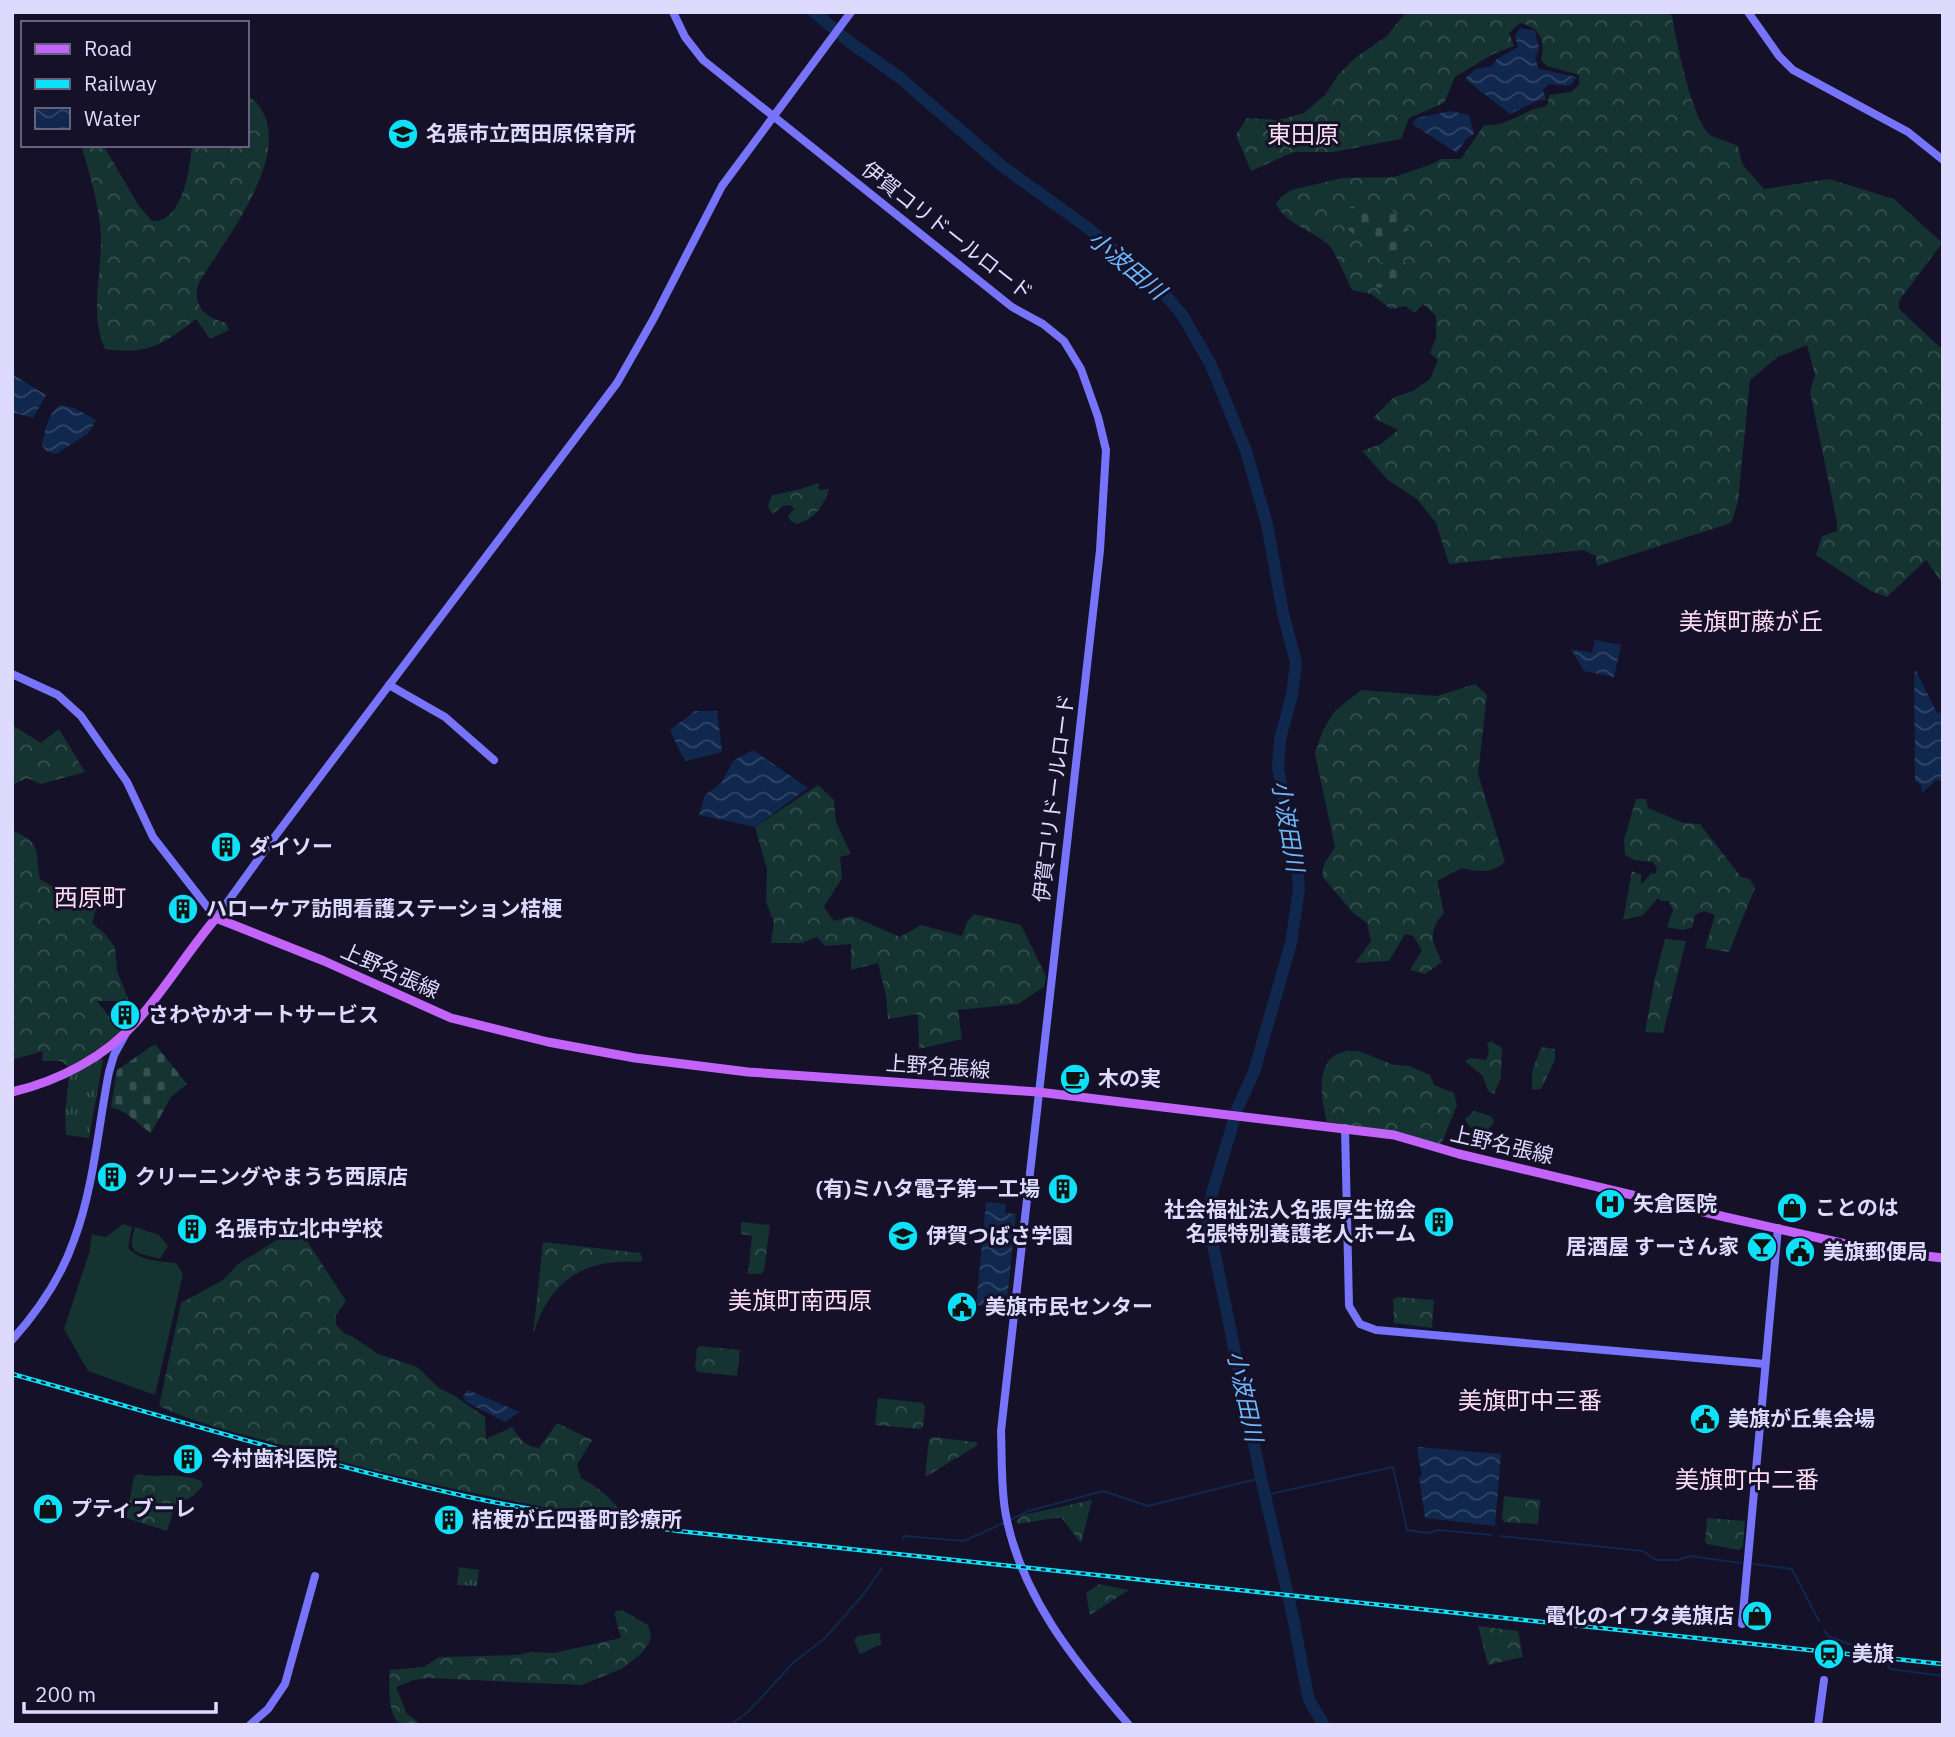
<svg xmlns="http://www.w3.org/2000/svg" width="1955" height="1737" font-family="'IBM Plex Sans','Noto Sans JP',sans-serif">
  <style>
    .grass { fill: url(#grass-tufts) }
    .forest { fill: url(#forest-crowns) }
    .cemetery { fill: url(#cemetery-stones) }
    .pitch { fill: #143331 }
    .water { fill: url(#water-waves) }
    .lines { fill: none; stroke-linecap: round; stroke-linejoin: round }
    .stream { stroke: #10284d; stroke-width: 2 }
    .river { stroke: #10284d; stroke-width: 12 }
    .secondary { stroke: #7774fb; stroke-width: 8 }
    .primary { stroke: #c264fa; stroke-width: 9 }
    .rail-casing { stroke: #0ce1f8; stroke-width: 4.5 }
    .rail { stroke: #151129; stroke-width: 2; stroke-dasharray: 5; stroke-linecap: butt }
    .labels { text-anchor: middle; stroke-width: 6; stroke-linejoin: round; paint-order: stroke }
    .poi-label { font-size: 21px; font-weight: bold; fill: #dedafe; stroke: #151129; text-anchor: start }
    .street-label { font-size: 21px; fill: #dedafe; stroke: #151129 }
    .water-label { font-size: 23px; font-style: italic; fill: #6bb8fb; stroke: #151129 }
    .quarter-label { font-size: 24px; fill: #fedcf2; stroke: #151129 }
  </style>
  <defs>
    <pattern id="grass-tufts" width="24" height="20" patternUnits="userSpaceOnUse" patternTransform="scale(1.75)"><rect width="24" height="20" fill="#143331"/><path d="M3 7l-1-3M5 7V3M7 7l1-3M15 17l-1-3M17 17v-4M19 17l1-3" fill="none" stroke="#365050"/></pattern>
    <pattern id="forest-crowns" width="20" height="18" patternUnits="userSpaceOnUse" patternTransform="scale(1.75)"><rect width="20" height="18" fill="#143331"/><path d="M2 6a3 3 0 1 1 6 0M12 15a3 3 0 1 1 6 0" fill="none" stroke="#365050"/></pattern>
    <pattern id="cemetery-stones" width="16" height="16" patternUnits="userSpaceOnUse" patternTransform="scale(1.75)"><rect width="16" height="16" fill="#143331"/><path d="M2 7V4a2 2 0 0 1 4 0v3zM10 15v-3a2 2 0 0 1 4 0v3z" fill="#365050"/></pattern>
    <pattern id="water-waves" width="16" height="10" patternUnits="userSpaceOnUse" patternTransform="scale(1.75)"><rect width="16" height="10" fill="#10284d"/><path d="M0 5q4-4 8 0t8 0" fill="none" stroke="#324768"/></pattern>
  </defs>
  <rect width="100%" height="100%" fill="#151129"/>
  <g class="grass">
    <path d="M100 1057 103 1060 89 1138 66 1135 65 1112 69 1076Z"/>
    <path d="M459 1567 479 1570 477 1586 457 1585Z"/>
  </g>
  <g class="forest">
    <path d="M1406 12H1668L1672 16C1676 39 1693 126 1712 136 1720 140 1730 142 1738 146L1742 164 1764 189 1829 179 1894 199 1942 243 1899 301V309L1943 350V584L1926 560 1887 597 1871 591 1816 555 1822 536 1837 531V522L1810 392 1815 375 1807 345 1778 357 1750 380 1738 502 1731 523 1597 566 1596 556 1583 550 1449 564 1436 523 1417 499 1388 480 1362 451 1381 444 1398 430 1373 418 1394 397 1413 391 1430 379 1438 360 1430 353 1436 338V316L1423 304 1415 313 1405 306 1391 309 1371 294 1352 290C1347 280 1334 250 1329 245 1313 231 1286 224 1276 204L1281 197 1291 190 1342 178 1394 177 1435 163 1440 159H1461L1484 125C1508 127 1523 109 1547 106L1549 95 1571 92 1579 85V75L1547 66 1541 60C1546 41 1540 27 1520 23L1509 33 1514 46 1493 54 1455 77 1444 103 1409 118 1401 139 1333 152H1294L1251 171 1236 135 1247 118 1279 120 1304 113 1325 95 1338 75 1355 58 1387 36Z"/>
    <path d="M247 95C250 98 257 102 259 106 295 155 223 242 198 284 193 307 204 317 226 323L229 330 210 339 196 319C163 345 148 355 105 349 89 312 102 275 101 236 99 204 90 175 81 145H103L139 206 152 221C183 223 190 168 192 145H247Z"/>
    <path d="M817 483 820 485 818 487 820 490 829 489C824 506 814 520 796 524L790 520 788 516 794 509 790 505 783 506 772 514 768 506 772 495C781 494 811 487 817 483Z"/>
    <path d="M1475 684 1487 695 1478 774 1505 862C1491 874 1479 872 1462 868L1437 881 1444 913C1428 931 1431 941 1442 962L1425 974 1410 970 1422 950 1413 936 1405 934 1389 961 1355 963 1371 941 1367 923 1353 913 1322 876 1324 864 1335 847 1315 754 1323 730 1334 712 1361 690 1437 696Z"/>
    <path d="M12 725 41 743 59 729 85 772 41 784 27 778 12 785Z"/>
    <path d="M818 785 834 800 836 822 851 854 840 857 842 878 824 907 834 921 852 916 900 937 921 925 962 936 967 922 974 914 1021 925 1046 976 1044 987 1018 1004 958 1010 962 1039 919 1049 918 1014 888 1019 886 996 878 963 851 970V944L825 946 817 937 802 943H771L774 922 766 902 767 869 755 827Z"/>
    <path d="M1636 799H1646L1648 808 1684 823 1700 824 1741 877 1750 879 1755 888 1729 952 1705 948 1715 915 1704 911 1695 915 1692 928 1682 930 1667 927 1673 910 1669 901H1661L1658 898 1643 915 1623 920 1632 871 1641 875V885L1651 873 1655 874 1657 868 1653 862 1634 860 1625 855 1624 840Z"/>
    <path d="M12 830C44 845 34 849 40 879L53 887H71L97 906 92 923 105 934 115 947 117 971 129 1001H97L121 1032 78 1063 69 1067 61 1061H42L43 1051 12 1060Z"/>
    <path d="M1665 939 1686 941 1663 1033 1645 1032 1655 978Z"/>
    <path d="M1491 1041 1502 1048 1501 1078 1494 1094 1488 1091 1483 1076 1465 1061 1470 1058 1486 1060 1489 1051 1487 1043Z"/>
    <path d="M1541 1047 1555 1049V1060L1541 1089 1532 1090V1072Z"/>
    <path d="M1359 1051 1394 1065 1409 1066 1430 1075 1434 1085 1454 1093 1457 1105 1440 1147 1383 1130 1327 1122C1322 1101 1313 1061 1342 1052 1347 1050 1354 1051 1359 1051Z"/>
    <path d="M1474 1111 1491 1116 1494 1121C1488 1136 1471 1134 1465 1119Z"/>
    <path d="M741 1222 770 1225 764 1271 761 1274H748L752 1236 741 1234Z"/>
    <path d="M298 1227 346 1301 336 1315V1325L344 1333 353 1337 378 1354 417 1367 439 1388 455 1396 485 1417 486 1439 512 1427C519 1438 525 1447 539 1448L557 1423 592 1440 577 1465 581 1478C602 1489 615 1502 627 1521 512 1503 398 1479 285 1446 243 1434 199 1425 159 1406L181 1303 223 1280 238 1264Z"/>
    <path d="M543 1242 640 1253 643 1259 640 1262C584 1258 549 1281 533 1335Z"/>
    <path d="M1397 1297 1434 1300 1432 1328 1394 1323 1393 1300Z"/>
    <path d="M700 1346 740 1350 737 1376 698 1372 695 1368 697 1348Z"/>
    <path d="M878 1398 923 1403 925 1407 923 1427 919 1429 875 1425Z"/>
    <path d="M933 1437 975 1442 978 1445 927 1476 925 1475 929 1439Z"/>
    <path d="M138 1474C163 1479 174 1471 201 1481L203 1486 193 1496 175 1505 167 1531 126 1518 134 1477Z"/>
    <path d="M1504 1496 1540 1500 1538 1524 1504 1522 1502 1519Z"/>
    <path d="M1092 1500 1081 1543 1061 1517 1018 1524 1016 1521 1023 1515Z"/>
    <path d="M1707 1518 1745 1521 1743 1547 1739 1550 1707 1544 1705 1541Z"/>
    <path d="M1099 1584 1129 1590 1090 1615 1086 1593Z"/>
    <path d="M622 1610 648 1625 651 1635 649 1643 640 1655 623 1668 582 1685 428 1678 414 1680 396 1687 407 1714 422 1725H400C387 1712 389 1686 390 1670L424 1667 439 1657 517 1655 531 1652 554 1653 621 1638 614 1612Z"/>
    <path d="M1478 1626 1518 1631 1523 1657 1488 1665Z"/>
    <path d="M877 1633H880L881 1644 860 1654 854 1640 858 1636Z"/>
  </g>
  <g class="cemetery">
    <path d="M1387 204 1409 230 1399 234 1395 240 1397 248 1407 266 1399 283 1378 288 1368 273 1390 257 1389 251 1375 242 1364 229 1355 235 1346 228 1343 217 1350 207 1360 205 1373 215Z"/>
    <path d="M155 1044 187 1084 171 1097 151 1133C136 1123 129 1112 111 1107L117 1070Z"/>
  </g>
  <g class="pitch">
    <path d="M123 1224 132 1227 128 1248C141 1261 158 1261 176 1263L183 1274 155 1395 88 1371 64 1329 89 1253 92 1234 106 1237Z"/>
    <path d="M135 1227 159 1235 168 1246 160 1259C136 1252 126 1255 135 1227Z"/>
  </g>
  <g class="water">
    <path d="M1520 28 1535 31 1539 48 1535 59 1539 69 1577 77 1570 86 1549 84 1543 90 1546 100 1537 101 1510 114 1465 79 1475 69 1492 66 1497 59 1518 47 1515 36Z"/>
    <path d="M1450 111 1469 115 1474 134 1467 138 1457 153 1412 124 1417 118Z"/>
    <path d="M12 374 46 395 33 418 12 412Z"/>
    <path d="M60 405 74 408 96 420 89 433 56 454 46 451 42 445C45 431 48 413 60 405Z"/>
    <path d="M1595 640 1621 645 1614 677 1584 671 1571 649 1592 653Z"/>
    <path d="M1916 671 1937 713 1943 712V780L1935 781 1922 793 1921 785 1915 781 1914 672Z"/>
    <path d="M695 711H717L722 752 686 761 680 752 670 730Z"/>
    <path d="M753 750 808 788 755 827 699 815 705 795 721 783 734 760Z"/>
    <path d="M986 1202 1006 1204 1005 1213 1016 1214 1006 1309 976 1305Z"/>
    <path d="M468 1390 520 1412 505 1422 466 1402 463 1396Z"/>
    <path d="M1419 1447 1501 1454 1495 1526 1425 1518 1419 1477 1422 1476 1417 1450Z"/>
  </g>
  <g class="lines">
    <g class="stream">
      <path d="M1265 1495 1393 1467 1407 1530 1428 1533 1438 1530 1492 1535"/>
      <path d="M1012 1519 1029 1511 1103 1491 1148 1506 1261 1478"/>
      <path d="M1501 1536 1643 1551 1656 1560H1677L1690 1556 1741 1563"/>
      <path d="M903 1539 904 1536 964 1541 1004 1523"/>
      <path d="M1754 1564 1792 1569 1819 1621"/>
      <path d="M1824 1630 1828 1636 1852 1645 1878 1648"/>
      <path d="M1880 1649 1883 1653"/>
      <path d="M1888 1665 1890 1669 1943 1676"/>
      <path d="M399 1722 402 1725"/>
      <path d="M730 1725 748 1712 794 1662 825 1638 863 1595 882 1568"/>
    </g>
    <path class="river" d="M814 12 848 41 899 77 1002 166 1088 228 1162 291 1183 316 1211 365 1246 451 1267 524 1283 613 1296 663 1292 695 1280 739 1278 768 1289 828 1296 851 1299 889 1291 943 1254 1072 1238 1107 1212 1193 1208 1221 1261 1478 1293 1617 1306 1686 1309 1700 1324 1725"/>
    <g class="secondary">
      <path d="M673 12 685 37 703 60 1012 307 1043 324 1064 341 1081 369 1098 417 1106 450 1100 550 1001 1431C1002 1457 1001 1484 1005 1510 1019 1594 1075 1662 1129 1725"/>
      <path d="M1748 12 1779 56 1793 70 1908 132 1943 160"/>
      <path d="M12 674 58 695 81 716 127 782 153 837 216 918 273 839 617 383 654 318 722 186 851 12"/>
      <path d="M389 685 445 717 494 760"/>
      <path d="M1345 1128 1349 1306 1360 1324 1376 1330 1765 1364"/>
      <path d="M12 1340C39 1310 61 1278 74 1240 94 1187 98 1127 109 1072L114 1055 125 1035"/>
      <path d="M1742 1624 1778 1228"/>
      <path d="M250 1725 268 1709 285 1684 315 1576"/>
      <path d="M1818 1725 1824 1680"/>
    </g>
    <path class="primary" d="M12 1092C59 1081 105 1057 137 1021 166 988 188 951 216 918L324 961 451 1018 548 1042 635 1058 748 1072 1038 1092 1394 1135 1459 1154 1725 1217 1873 1250 1943 1258"/>
    <g class="rail-casing">
      <path id="rail" d="M12 1374C164 1416 315 1463 469 1497 538 1512 608 1521 678 1531L1943 1664"/>
    </g>
    <use href="#rail" class="rail"/>
  </g>
  <defs>
    <g id="school-disc" transform="scale(1.575)"><circle r="9.5" fill="#0ce1f8" stroke="#151129"/><path d="M0-5L7-2L0 1L-7-2ZM-4 1L0 2.5L4 1V4Q0 6-4 4Z" fill="#111"/></g>
    <g id="building-disc" transform="scale(1.575)"><circle r="9.5" fill="#0ce1f8" stroke="#151129"/><path d="M-4-6H4V6H1V3H-1V6H-4ZM-2.5-4.3h1.7v1.8h-1.7ZM.8-4.3h1.7v1.8H.8ZM-2.5-1h1.7V.8h-1.7ZM.8-1h1.7V.8H.8Z" fill="#111"/></g>
    <g id="cafe-disc" transform="scale(1.575)"><circle r="9.5" fill="#0ce1f8" stroke="#151129"/><path d="M-5.5-4.5H6V0H3Q3 3.5 0 3.5H-2.5Q-5.5 3.5-5.5 0ZM3-3.2v2h1.7v-2ZM-6 4.5H4V6H-6Z" fill="#111"/></g>
    <g id="hospital-disc" transform="scale(1.575)"><circle r="9.5" fill="#0ce1f8" stroke="#151129"/><path d="M-5-5h3v3.5h4V-5h3V5h-3V1.5h-4V5h-3Z" fill="#111"/></g>
    <g id="shop-disc" transform="scale(1.575)"><circle r="9.5" fill="#0ce1f8" stroke="#151129"/><path d="M-5-2.5h2.3a2.7 3.5 0 0 1 5.4 0H5L5.5 6h-11ZM-1.5-2.5h3a1.5 2.3 0 0 0-3 0Z" fill="#111"/></g>
    <g id="bar-disc" transform="scale(1.575)"><circle r="9.5" fill="#0ce1f8" stroke="#151129"/><path d="M-6-5H6L.8 .8V4.5H3.5V6h-7V4.5H-.8V.8Z" fill="#111"/></g>
    <g id="civic-disc" transform="scale(1.575)"><circle r="9.5" fill="#0ce1f8" stroke="#151129"/><path d="M-.6-6.5H3V-4.5H.6V-3L4-1V1h2V6H-6V1h2V-1L-.6-3ZM-1.2 2.5V6h2.4V2.5Z" fill="#111"/></g>
    <g id="station-disc" transform="scale(1.575)"><circle r="9.5" fill="#0ce1f8" stroke="#151129"/><path d="M-3-6H3Q5-6 5-4V2Q5 4 3 4L4.5 6H3L1.5 4h-3L-3 6H-4.5L-3 4Q-5 4-5 2V-4Q-5-6-3-6ZM-3.5-4v3h7v-3ZM-3.5 1v1.5H-2V1ZM2 1v1.5H3.5V1Z" fill="#111"/></g>
  </defs>
  <g fill-rule="evenodd">
    <use href="#school-disc" x="403" y="134"/>
    <use href="#building-disc" x="226" y="847"/>
    <use href="#building-disc" x="183" y="909"/>
    <use href="#building-disc" x="125" y="1015"/>
    <use href="#cafe-disc" x="1075" y="1079"/>
    <use href="#building-disc" x="112" y="1177"/>
    <use href="#building-disc" x="1063" y="1189"/>
    <use href="#hospital-disc" x="1610" y="1204"/>
    <use href="#shop-disc" x="1792" y="1208"/>
    <use href="#building-disc" x="1439" y="1222"/>
    <use href="#building-disc" x="192" y="1229"/>
    <use href="#school-disc" x="903" y="1236"/>
    <use href="#bar-disc" x="1762" y="1247"/>
    <use href="#civic-disc" x="1800" y="1252"/>
    <use href="#civic-disc" x="962" y="1307"/>
    <use href="#civic-disc" x="1705" y="1419"/>
    <use href="#building-disc" x="188" y="1459"/>
    <use href="#shop-disc" x="48" y="1509"/>
    <use href="#building-disc" x="449" y="1520"/>
    <use href="#shop-disc" x="1757" y="1616"/>
    <use href="#station-disc" x="1829" y="1654"/>
  </g>
  <g class="labels">
    <g class="poi-label">
      <text x="426" y="141">名張市立西田原保育所</text>
      <text x="249" y="854">ダイソー</text>
      <text x="206" y="916">ハローケア訪問看護ステーション桔梗</text>
      <text x="148" y="1022">さわやかオートサービス</text>
      <text x="1098" y="1086">木の実</text>
      <text x="135" y="1184">クリーニングやまうち西原店</text>
      <text x="1040" y="1196" text-anchor="end">(有)ミハタ電子第一工場</text>
      <text x="1633" y="1211">矢倉医院</text>
      <text x="1815" y="1215">ことのは</text>
      <text x="1416" y="1217" text-anchor="end">社会福祉法人名張厚生協会<tspan x="1416" dy="24">名張特別養護老人ホーム</tspan></text>
      <text x="215" y="1236">名張市立北中学校</text>
      <text x="926" y="1243">伊賀つばさ学園</text>
      <text x="1739" y="1254" text-anchor="end">居酒屋 すーさん家</text>
      <text x="1823" y="1259">美旗郵便局</text>
      <text x="985" y="1314">美旗市民センター</text>
      <text x="1728" y="1426">美旗が丘集会場</text>
      <text x="211" y="1466">今村歯科医院</text>
      <text x="71" y="1516">プティブーレ</text>
      <text x="472" y="1527">桔梗が丘四番町診療所</text>
      <text x="1734" y="1623" text-anchor="end">電化のイワタ美旗店</text>
      <text x="1852" y="1661">美旗</text>
    </g>
    <g class="street-label">
      <text transform="translate(947 231) rotate(38)" y="7">伊賀コリドールロード</text>
      <text transform="translate(1054 798) rotate(-83)" y="7">伊賀コリドールロード</text>
      <text transform="translate(390 971) rotate(24)" y="7">上野名張線</text>
      <text transform="translate(938 1067) rotate(4)" y="7">上野名張線</text>
      <text transform="translate(1502 1145) rotate(13)" y="7">上野名張線</text>
    </g>
    <g class="water-label">
      <text transform="translate(1127 265) rotate(40)" y="8">小波田川</text>
      <text transform="translate(1288 826) rotate(80)" y="8">小波田川</text>
      <text transform="translate(1245 1396) rotate(78)" y="8">小波田川</text>
    </g>
    <g class="quarter-label">
      <text x="1303" y="143">東田原</text>
      <text x="1751" y="630">美旗町藤が丘</text>
      <text x="90" y="906">西原町</text>
      <text x="800" y="1309">美旗町南西原</text>
      <text x="1530" y="1409">美旗町中三番</text>
      <text x="1747" y="1488">美旗町中二番</text>
    </g>
  </g>
  <rect width="1955" height="1737" fill="none" stroke="#dedafe" stroke-width="28"/>
  <rect x="21" y="21" width="228" height="126" fill="#151129" stroke="#65617e" stroke-width="2"/>
  <rect x="35" y="44" width="35" height="10" fill="#c264fa" stroke="#65617e" stroke-width="2"/>
  <text x="84" y="56" font-size="21" fill="#dedafe">Road</text>
  <rect x="35" y="79" width="35" height="10" fill="#0ce1f8" stroke="#65617e" stroke-width="2"/>
  <text x="84" y="91" font-size="21" fill="#dedafe">Railway</text>
  <rect x="35" y="108" width="35" height="21" fill="url(#water-waves)" stroke="#65617e" stroke-width="2"/>
  <text x="84" y="126" font-size="21" fill="#dedafe">Water</text>
  <path d="M24 1702v10h192v-10" fill="none" stroke="#dedafe" stroke-width="3.5"/>
  <text x="35" y="1702" font-size="21" fill="#dedafe" stroke="#151129" stroke-width="5" paint-order="stroke">200 m</text>
</svg>
